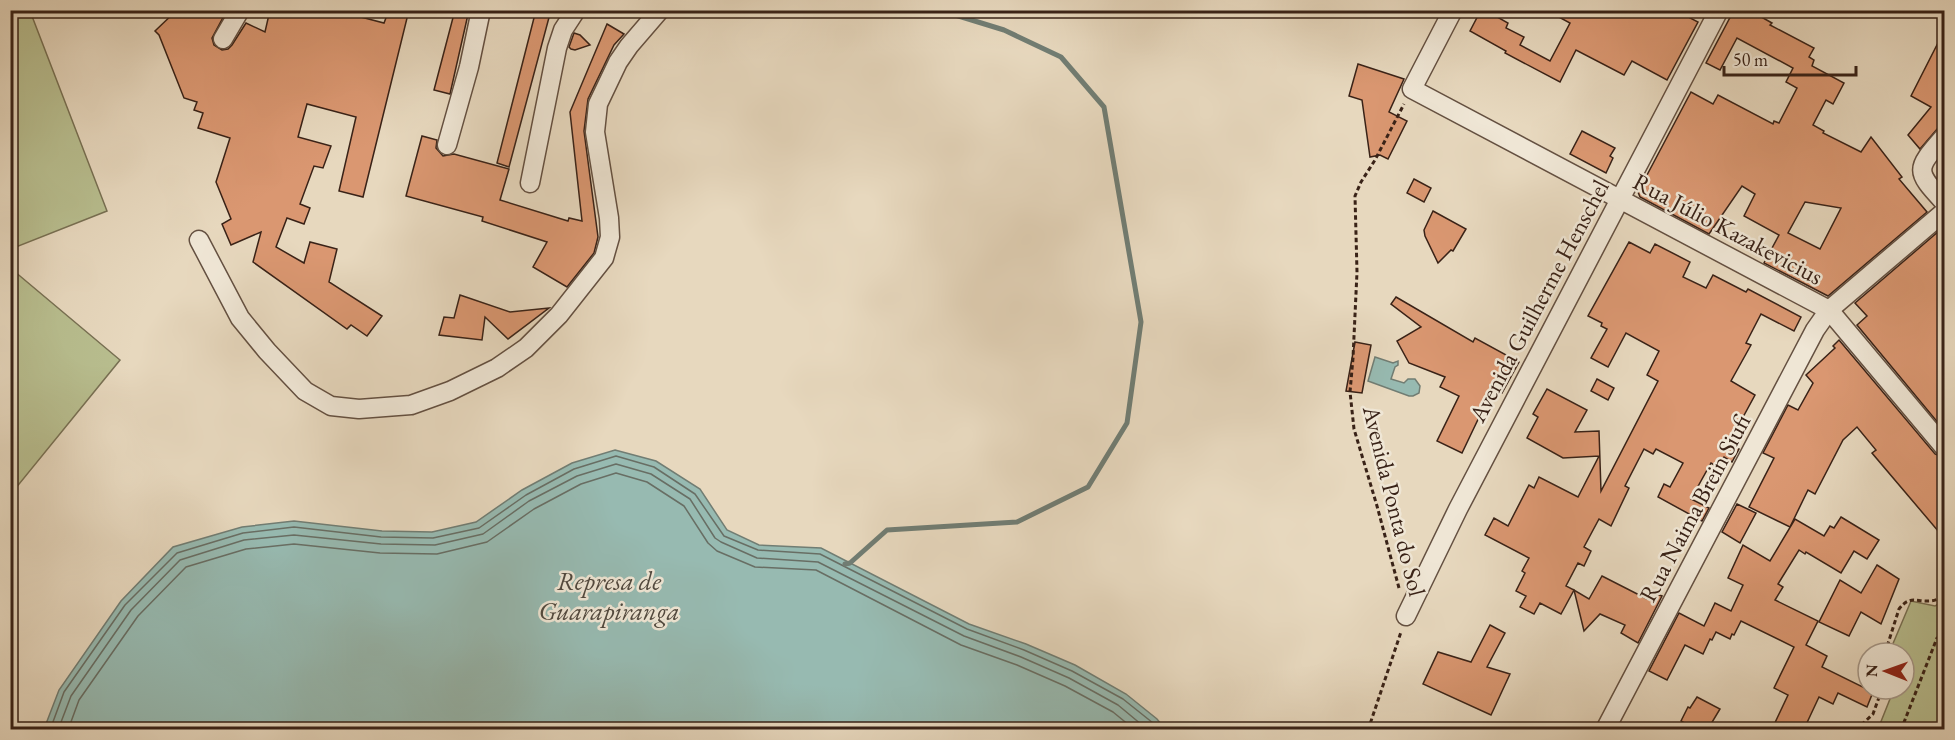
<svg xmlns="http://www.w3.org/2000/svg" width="1955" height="740" font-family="'EB Garamond',serif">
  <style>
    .green { fill: #b8be8f; stroke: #787053; stroke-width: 1.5 }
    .water { fill: #97bab1; stroke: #717d73; stroke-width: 1.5 }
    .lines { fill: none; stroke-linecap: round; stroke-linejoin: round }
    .shore { stroke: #686e64; stroke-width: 1.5 }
    .stream { stroke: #717d73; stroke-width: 5 }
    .building { fill: #da9771; stroke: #392217; stroke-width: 1.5; fill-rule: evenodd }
    .minor-casing { stroke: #645041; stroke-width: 21 }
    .path { stroke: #392217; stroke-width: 3; stroke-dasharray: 4.5 3; stroke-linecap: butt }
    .minor { stroke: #efe6d5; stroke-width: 18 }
    .labels { text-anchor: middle; stroke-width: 5; stroke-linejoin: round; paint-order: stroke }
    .street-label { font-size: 24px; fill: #392217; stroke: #efe6d5 }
    .water-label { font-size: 26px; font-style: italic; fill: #50483e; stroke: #efe6d5 }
  </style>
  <rect width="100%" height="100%" fill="#e7d8be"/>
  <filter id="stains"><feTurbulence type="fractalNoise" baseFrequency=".00333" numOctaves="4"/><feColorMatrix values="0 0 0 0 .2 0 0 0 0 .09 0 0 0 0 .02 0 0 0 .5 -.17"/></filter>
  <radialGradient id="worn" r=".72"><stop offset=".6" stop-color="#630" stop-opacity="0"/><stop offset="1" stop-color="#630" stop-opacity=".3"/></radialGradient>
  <g class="green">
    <path d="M11 10 30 11 107 211 11 249Z"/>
    <path d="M14 271 120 360 11 494 10 276Z"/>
    <path d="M1944 600V729H1872L1880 724 1894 689H1904V653H1889L1911 601 1935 606Z"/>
  </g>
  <g class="water">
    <path d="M1375 357 1393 363 1398 361V365L1395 367 1391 379 1404 383 1408 379H1415L1420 386 1419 393 1413 396H1409L1368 381Z"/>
    <path d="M615 450 656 461 700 489 727 530 759 545 821 548 969 624 1026 644 1075 665 1126 694 1157 719 1165 729H44L59 690 121 601 173 547 242 527 294 521 382 531 432 532 476 522 522 490 572 463Z"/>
  </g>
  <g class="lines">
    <g class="shore">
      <path d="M50 730 64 692 125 605 177 553 243 533 294 527 381 537 433 538 479 528 526 495 574 469 616 456 654 467 695 494 724 536 758 550 820 554 967 629 1024 650 1072 671 1123 699 1153 723 1157 730"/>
      <path d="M58 730 71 696 131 610 180 560 244 540 294 535 381 544 435 545 483 534 529 501 577 476 616 464 651 474 690 499 715 538 721 542 757 558 818 562 964 636 1021 657 1069 678 1118 705 1148 730"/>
      <path d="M68 730 79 700 138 616 186 567 246 549 294 544 380 553 437 554 487 542 534 509 581 484 616 473 647 482 684 506 708 543 717 551 755 567 816 570 961 645 1017 665 1065 686 1113 712 1135 730"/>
    </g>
    <path class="stream" d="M845 564 850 563 887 530 1017 522 1088 487 1127 423 1141 322 1104 107 1061 57 1004 30 939 10"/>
  </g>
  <g class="building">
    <path d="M177 10H227L212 38 214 45 222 50 228 49 232 45 246 23 265 32 270 10H354L353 15 384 23 389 10H409L363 197 339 191 356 117 307 104 298 137 331 146 323 168 314 166 300 204 310 208 304 224 287 218 276 247 304 263 310 242 337 249 329 282 382 316 367 336 351 325 347 329 253 262 261 232 231 245 222 224 231 219 216 182 230 138 198 128 203 113 194 110 197 102 184 98 159 35 155 31Z"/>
    <path d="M455 10H469L450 94 434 90Z"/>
    <path d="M536 10H551L509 167 497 163Z"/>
    <path d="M1481 10H1485L1508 23 1506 28 1524 37 1520 45 1550 61 1570 23 1546 10H1675L1698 22 1667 80 1632 61 1624 75 1576 50 1560 82 1505 53 1506 51 1470 31Z"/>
    <path d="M1734 10H1749L1772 23 1770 25 1814 48 1809 57 1814 60 1812 66 1844 83 1833 104 1826 100 1813 125 1824 131 1823 133 1861 152 1871 137 1902 177 1899 179 1927 212 1828 296 1764 263 1779 235 1744 216 1755 194 1742 186 1709 234 1640 197 1638 192 1691 92 1713 104 1718 95 1773 124 1774 121 1779 123 1797 88 1786 82 1793 68 1737 38 1720 70 1706 63ZM1805 202 1841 208 1820 249 1788 233Z"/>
    <path d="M607 24 624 34 614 45 588 99 584 131 598 237 594 253 567 287 533 267 547 242 482 221 483 217 406 196 422 136 437 140 436 148 443 156 454 154 509 169 500 200 568 221 569 218 582 221 570 112Z"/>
    <path d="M1944 31V121L1920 149 1908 135 1931 107 1911 96Z"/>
    <path d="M574 33 580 35 590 45 575 50 571 49 569 47Z"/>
    <path d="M1358 64 1404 79 1389 112 1407 121 1388 159 1380 155 1370 157 1362 100 1349 96Z"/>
    <path d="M1582 131 1615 148 1610 156 1613 158 1606 173 1570 154Z"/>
    <path d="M1414 179 1431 188 1424 202 1407 193Z"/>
    <path d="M1433 211 1466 229 1453 251 1451 250 1438 263 1425 236 1424 230Z"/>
    <path d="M1939 231 1944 237V430L1857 325 1867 316 1855 303Z"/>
    <path d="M1629 242 1650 253 1655 244 1690 262 1683 277 1706 288 1713 275 1746 292 1748 289 1801 317 1794 331 1761 314 1746 343 1751 345 1731 381 1755 395 1729 443 1739 449 1732 462 1724 457 1718 467 1711 463 1691 499 1709 508 1702 521 1658 497 1664 484 1670 487 1683 463 1656 449 1653 454 1644 449 1625 486 1629 488 1611 526 1599 519 1584 547 1591 551 1584 566 1578 563 1566 586 1574 590 1561 614 1540 603 1534 614 1520 607 1526 596 1516 591 1525 573 1522 571 1529 558 1485 535 1494 518 1508 526 1529 485 1534 488 1539 477 1578 497 1599 456 1563 458 1527 438 1538 417 1533 414 1547 389 1587 410 1575 432 1599 431 1601 491 1658 381 1647 375 1659 351 1626 333 1608 367 1591 358 1607 329 1601 326 1602 323 1588 316Z"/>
    <path d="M460 295 510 312 549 308 508 339 485 317 482 340 439 335 444 317 454 318Z"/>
    <path d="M1396 297 1473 342 1475 338 1519 362 1502 393 1493 388 1462 453 1437 441 1459 396 1440 387 1445 377 1409 363 1397 341 1421 327 1391 304Z"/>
    <path d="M1839 340 1935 454 1944 458V538L1872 453 1876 450 1857 427 1843 440 1815 494 1808 490 1790 527 1749 507 1774 458 1763 453 1788 405 1798 410 1813 383 1806 375 1835 348 1833 346Z"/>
    <path d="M1355 342 1371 345 1362 393 1346 391Z"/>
    <path d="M1597 379 1614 388 1608 400 1591 391Z"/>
    <path d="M1737 504 1756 513 1740 543 1722 532Z"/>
    <path d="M1841 517 1879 540 1867 559 1854 551 1841 573 1806 552 1805 554 1799 550 1778 584 1783 587 1775 600 1818 621 1806 645 1827 656 1822 667 1873 692 1867 707 1838 693 1833 704 1819 697 1804 729H1772L1788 695 1774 688 1794 647 1741 621 1734 635 1732 634 1730 639 1716 632 1712 640 1710 639 1703 654 1685 645 1667 680 1649 671 1679 613 1704 626 1715 603 1731 611 1743 585 1728 578 1743 545 1770 561 1795 519 1824 536 1830 526 1834 528Z"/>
    <path d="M1877 565 1899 579 1881 624 1861 612 1849 636 1819 622 1840 580 1861 593Z"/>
    <path d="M1602 576 1647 599 1651 592 1662 596 1638 643 1621 633 1625 625 1600 614 1584 631 1574 590 1589 599Z"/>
    <path d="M1490 625 1505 633 1487 667 1510 674 1491 715 1423 684 1438 652 1471 662Z"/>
    <path d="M1697 697 1720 709 1708 729H1695L1681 721 1688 707 1690 708Z"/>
  </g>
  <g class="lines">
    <g class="minor-casing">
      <g id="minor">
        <path d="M1453 10 1412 89 1829 310 1944 447"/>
        <path d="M223 39 240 10"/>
        <path d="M1944 137C1916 169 1914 170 1944 202"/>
        <path d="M447 145 469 67 481 10"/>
        <path d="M530 183 557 48 563 30 576 10"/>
        <path d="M199 240 240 318 267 351 305 391 331 406 359 409 411 405 450 391 497 368 526 348 559 315 604 258 610 237 609 218 595 132 598 104 618 62 629 46 660 10"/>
        <path d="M1406 616 1458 509 1719 10"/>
        <path d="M1605 730 1815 330 1829 310 1944 212"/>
      </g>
    </g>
    <g class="path">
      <path d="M1399 588 1377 506 1354 429 1350 392 1353 358 1357 272 1355 196 1361 182 1375 160 1404 104"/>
      <path d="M1885 653 1899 609C1910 595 1915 602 1930 601 1935 601 1940 598 1944 597"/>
      <path d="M1368 730 1401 632"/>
      <path d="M1856 730 1873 714 1882 689"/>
      <path d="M1901 730 1937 638 1944 634"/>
    </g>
    <use href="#minor" class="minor"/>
  </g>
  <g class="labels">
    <g class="street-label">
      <text transform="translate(1728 229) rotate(28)" y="8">Rua Júlio Kazakevicius</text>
      <text transform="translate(1539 301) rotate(-62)" y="8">Avenida Guilherme Henschel</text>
      <text transform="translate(1394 501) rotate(76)" y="8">Avenida Ponta do Sol</text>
      <text transform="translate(1695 508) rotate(-62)" y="8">Rua Naima Brein Siufi</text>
    </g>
    <g class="water-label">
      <text x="609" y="590">Represa de<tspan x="609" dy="30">Guarapiranga</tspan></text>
    </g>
  </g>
  <rect width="1955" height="740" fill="none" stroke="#e7d8be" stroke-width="36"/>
  <rect x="12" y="12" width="1931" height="716" fill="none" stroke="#392217" stroke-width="3"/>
  <rect x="18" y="18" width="1919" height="704" fill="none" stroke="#392217" stroke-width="1.5"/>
  <g transform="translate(1886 671) rotate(271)"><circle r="28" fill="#efe6d5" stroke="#a69889" stroke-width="1.5"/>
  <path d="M0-4.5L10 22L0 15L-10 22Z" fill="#8f2418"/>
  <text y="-9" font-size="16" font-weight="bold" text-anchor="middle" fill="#392217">N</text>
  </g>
  <path d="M1724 66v9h132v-9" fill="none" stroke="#392217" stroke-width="3"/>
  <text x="1733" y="66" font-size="18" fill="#392217" stroke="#efe6d5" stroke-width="4.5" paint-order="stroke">50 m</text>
  <rect width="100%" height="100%" filter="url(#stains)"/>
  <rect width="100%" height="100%" fill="url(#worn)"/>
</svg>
